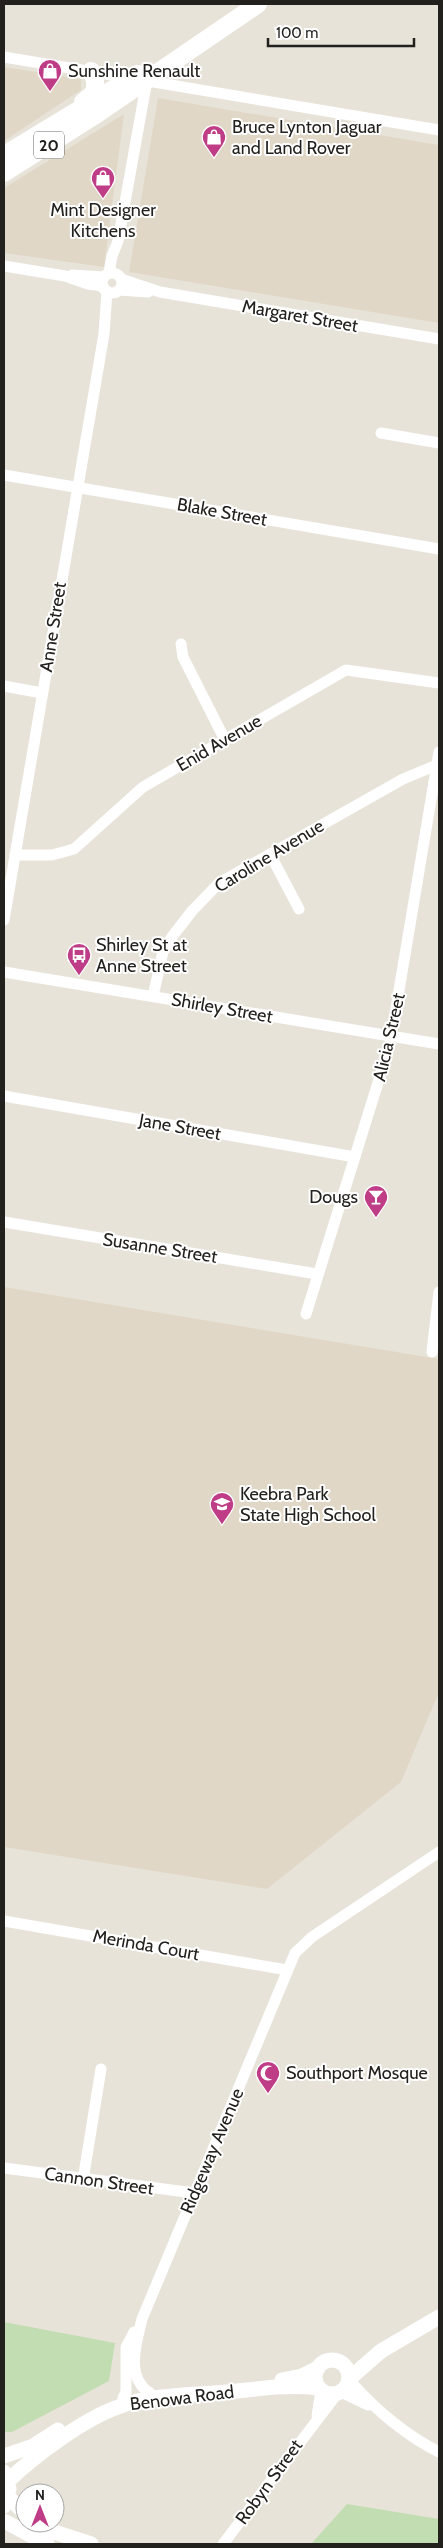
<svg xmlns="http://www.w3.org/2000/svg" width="443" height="2548" font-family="Cabin,sans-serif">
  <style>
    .built { fill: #e0d7c7 }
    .park { fill: #c3ddb2 }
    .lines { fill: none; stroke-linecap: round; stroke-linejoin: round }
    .minor { stroke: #fff; stroke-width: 11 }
    .secondary { stroke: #fff; stroke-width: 15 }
    .primary { stroke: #fff; stroke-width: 18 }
    .labels { text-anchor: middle; stroke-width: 4; stroke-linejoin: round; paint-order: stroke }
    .shield { fill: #fff; stroke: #656462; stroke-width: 1 }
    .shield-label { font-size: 16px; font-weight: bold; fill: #23211e }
    .poi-label { font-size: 18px; fill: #23211e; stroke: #fff; text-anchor: start }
    .street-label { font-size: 18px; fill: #23211e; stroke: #fff }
  </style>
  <rect width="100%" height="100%" fill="#e8e3d9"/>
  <g class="built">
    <path d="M4 67 81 79V90L4 141Z"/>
    <path d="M158 98 439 145V323L129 272Z"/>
    <path d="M124 114 104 267 4 253V188Z"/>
    <path d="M4 1287 439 1359V1692L401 1782 267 1889 4 1847Z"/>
  </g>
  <g class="park">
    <path d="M4 2322 115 2343 109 2381 12 2432H4Z"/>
    <path d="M347 2504 439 2519V2544H311Z"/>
  </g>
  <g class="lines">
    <g class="minor">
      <path d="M4 57 439 130"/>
      <path d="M4 266 65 276 88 284 103 286"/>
      <path d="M109 273 112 256 118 241 147 80"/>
      <circle cx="112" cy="283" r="10"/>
      <path d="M72 275 104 277"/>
      <path d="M121 279 160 292 439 339"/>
      <path d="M119 290 148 292"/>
      <path d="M381 433 439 443"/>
      <path d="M4 475 439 549"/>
      <path d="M181 644 183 657 225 740"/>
      <path d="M4 686 42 693"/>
      <path d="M270 854 299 909"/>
      <path d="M15 855H52L74 849 143 787 346 670 439 683"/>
      <path d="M4 920 104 334 107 291"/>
      <path d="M4 972 439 1044"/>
      <path d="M153 996 163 952 171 938 192 911 219 883 403 779 437 765"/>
      <path d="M4 1096 355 1157"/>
      <path d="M4 1222 317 1274"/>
      <path d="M306 1314 390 1044 439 752"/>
      <path d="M432 1352 439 1292"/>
      <path d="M4 1921 287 1970"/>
      <path d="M4 2168 194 2193"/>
      <path d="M83 2180 101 2069"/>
      <path d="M349 2380C374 2408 405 2435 439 2452"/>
      <path d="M341 2392 368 2405"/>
      <path d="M150 2393C125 2377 136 2344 142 2319L295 1953 312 1937 439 1852"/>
      <path d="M123 2398 126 2392V2347L134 2332"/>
      <path d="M317 2416 321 2390"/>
      <path d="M223 2544 337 2394"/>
    </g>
    <g class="secondary">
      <circle cx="332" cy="2377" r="17"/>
      <path d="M349 2379 381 2351 439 2317"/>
      <path d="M282 2380 302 2376 318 2368"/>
      <path d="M4 2456 33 2446 58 2430"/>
      <path d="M8 2481C35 2455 84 2419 118 2407 152 2394 192 2395 228 2392 258 2389 288 2384 319 2388"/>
      <path d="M8 2497 25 2513"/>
      <path d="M4 2506 9 2489 4 2472"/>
      <path d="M4 2521 47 2544"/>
      <path d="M37 2523 48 2530 91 2544"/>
    </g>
    <g class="primary">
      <path d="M83 102 95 92V80L91 71"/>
      <path d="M4 155 138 74"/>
      <path d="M4 173 94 116 258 4"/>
    </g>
  </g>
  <defs>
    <g id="shop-pin" transform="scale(1.25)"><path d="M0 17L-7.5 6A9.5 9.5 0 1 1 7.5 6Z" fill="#bf3d86" stroke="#fff"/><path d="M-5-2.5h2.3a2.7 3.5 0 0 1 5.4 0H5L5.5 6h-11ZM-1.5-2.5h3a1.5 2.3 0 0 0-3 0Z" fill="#fff"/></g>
    <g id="bus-pin" transform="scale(1.25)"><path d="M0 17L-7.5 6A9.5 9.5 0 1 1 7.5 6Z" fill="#bf3d86" stroke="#fff"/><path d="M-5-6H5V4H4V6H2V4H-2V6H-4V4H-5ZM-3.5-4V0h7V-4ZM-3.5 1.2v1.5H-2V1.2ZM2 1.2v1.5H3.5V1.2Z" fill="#fff"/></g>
    <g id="bar-pin" transform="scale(1.25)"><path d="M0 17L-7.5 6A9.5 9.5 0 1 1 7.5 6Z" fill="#bf3d86" stroke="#fff"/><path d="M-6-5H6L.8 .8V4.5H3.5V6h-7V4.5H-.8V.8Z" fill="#fff"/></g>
    <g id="school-pin" transform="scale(1.25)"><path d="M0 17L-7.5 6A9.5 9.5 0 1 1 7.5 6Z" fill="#bf3d86" stroke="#fff"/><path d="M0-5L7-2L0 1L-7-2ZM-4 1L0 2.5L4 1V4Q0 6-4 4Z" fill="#fff"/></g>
    <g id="mosque-pin" transform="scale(1.25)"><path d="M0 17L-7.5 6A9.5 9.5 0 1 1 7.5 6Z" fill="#bf3d86" stroke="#fff"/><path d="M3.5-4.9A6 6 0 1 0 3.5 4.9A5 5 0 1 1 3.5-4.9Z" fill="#fff"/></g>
  </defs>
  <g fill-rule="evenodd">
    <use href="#shop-pin" x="50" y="71"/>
    <use href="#shop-pin" x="214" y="137"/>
    <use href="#shop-pin" x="103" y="178"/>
    <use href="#bus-pin" x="79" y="955"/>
    <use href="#bar-pin" x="376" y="1197"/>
    <use href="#school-pin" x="222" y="1504"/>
    <use href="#mosque-pin" x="268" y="2073"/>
  </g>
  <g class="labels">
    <rect class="shield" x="34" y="131.5" width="30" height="27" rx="4"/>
    <g class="shield-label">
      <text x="49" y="151">20</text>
    </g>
    <g class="poi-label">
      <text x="68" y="77">Sunshine Renault</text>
      <text x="232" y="133">Bruce Lynton Jaguar<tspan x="232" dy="21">and Land Rover</tspan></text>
      <text x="103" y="216" text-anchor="middle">Mint Designer<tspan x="103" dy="21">Kitchens</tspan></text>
      <text x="96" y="951">Shirley St at<tspan x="96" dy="21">Anne Street</tspan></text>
      <text x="358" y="1203" text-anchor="end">Dougs</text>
      <text x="240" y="1500">Keebra Park<tspan x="240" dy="21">State High School</tspan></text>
      <text x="286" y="2079">Southport Mosque</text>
    </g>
    <g class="street-label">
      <text transform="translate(300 316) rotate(10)" y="6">Margaret Street</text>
      <text transform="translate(222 512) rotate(10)" y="6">Blake Street</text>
      <text transform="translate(53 627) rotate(-81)" y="6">Anne Street</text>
      <text transform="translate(219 743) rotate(-30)" y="6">Enid Avenue</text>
      <text transform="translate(269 856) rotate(-31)" y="6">Caroline Avenue</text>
      <text transform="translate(222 1008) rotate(10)" y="6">Shirley Street</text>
      <text transform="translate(389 1037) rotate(-77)" y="6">Alicia Street</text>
      <text transform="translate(180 1127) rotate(10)" y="6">Jane Street</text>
      <text transform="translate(160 1248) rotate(9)" y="6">Susanne Street</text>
      <text transform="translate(146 1945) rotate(10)" y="6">Merinda Court</text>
      <text transform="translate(212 2151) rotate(-67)" y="6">Ridgeway Avenue</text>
      <text transform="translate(99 2181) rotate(8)" y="6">Cannon Street</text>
      <text transform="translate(182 2398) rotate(-7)" y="6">Benowa Road</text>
      <text transform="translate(269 2482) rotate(-54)" y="6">Robyn Street</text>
    </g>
  </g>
  <rect width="443" height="2548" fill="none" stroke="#23211e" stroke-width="10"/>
  <g transform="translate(40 2508)"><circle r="24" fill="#ffffff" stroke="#a7a6a5"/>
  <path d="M0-4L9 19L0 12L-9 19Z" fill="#bf3d86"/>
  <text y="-8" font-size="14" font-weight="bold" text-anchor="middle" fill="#23211e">N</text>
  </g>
  <path d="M268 38v8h146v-8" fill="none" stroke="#23211e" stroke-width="2.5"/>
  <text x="276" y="38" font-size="15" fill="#23211e" stroke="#ffffff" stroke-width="4" paint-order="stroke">100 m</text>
</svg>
